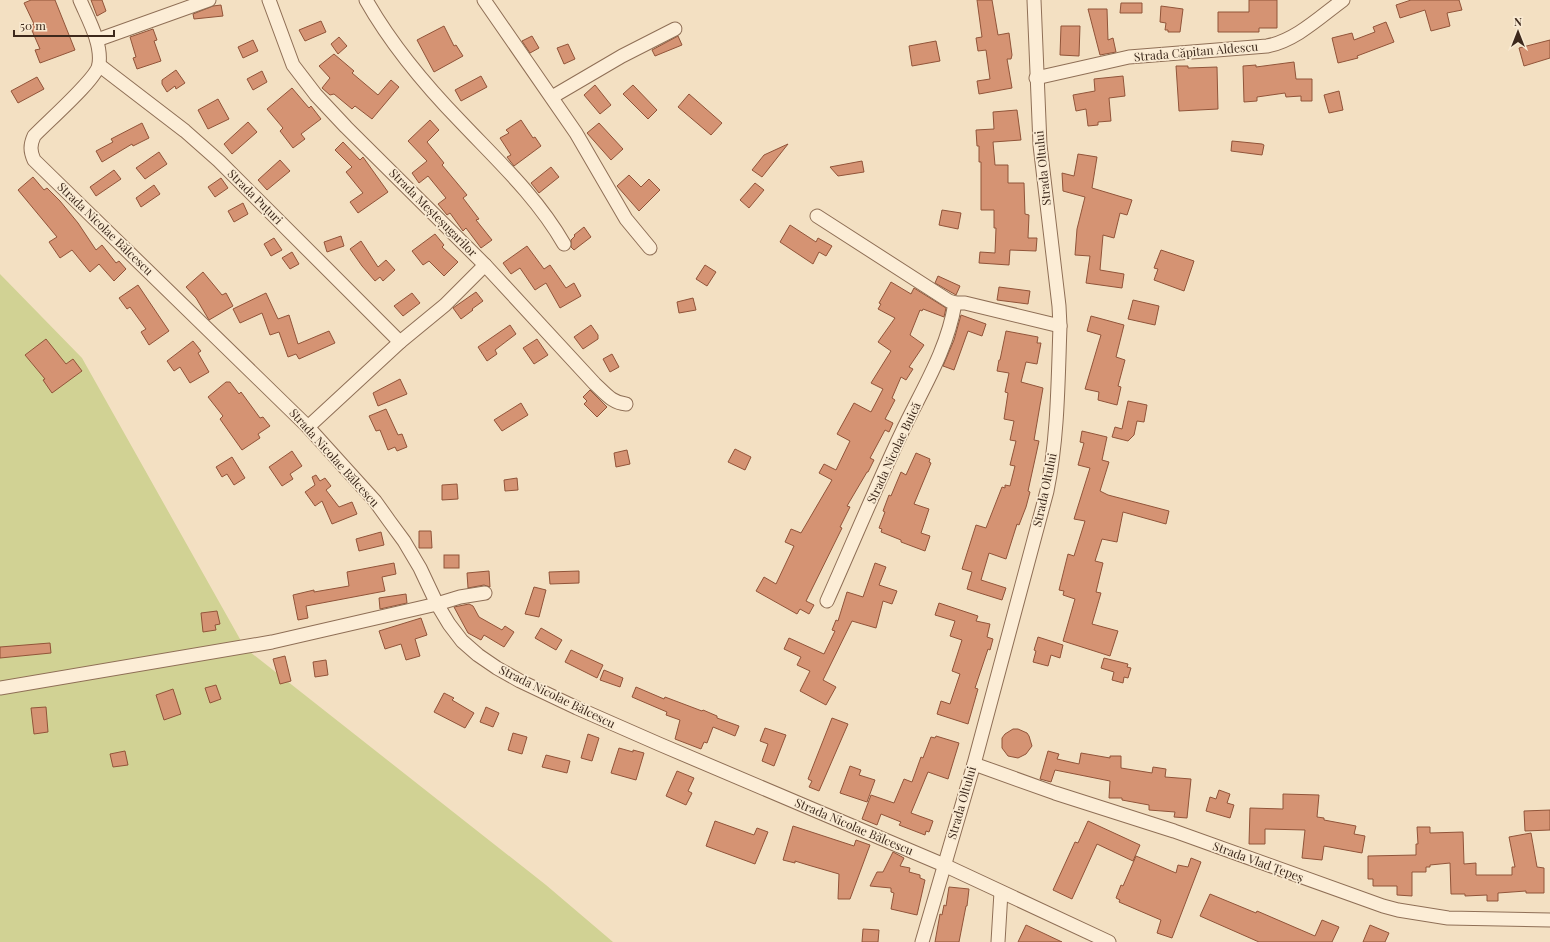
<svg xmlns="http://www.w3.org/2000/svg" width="1550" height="942" font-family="'Playfair Display',serif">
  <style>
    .green { fill: #d1d294 }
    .building { fill: #d59373; stroke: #915439 }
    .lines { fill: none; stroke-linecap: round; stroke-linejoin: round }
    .minor-casing { stroke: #8f6f56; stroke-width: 15 }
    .minor { stroke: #fcedd6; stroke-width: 13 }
    .labels { text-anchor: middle; stroke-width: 3.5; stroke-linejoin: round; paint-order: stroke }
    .street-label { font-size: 12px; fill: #3d291c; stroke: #f9ead2 }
  </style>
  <rect width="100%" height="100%" fill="#f3e0c2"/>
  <path class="green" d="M0 274 82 358 245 648 546 885 613 942H0Z"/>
  <g class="building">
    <path d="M31 0H55L75 50 40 63 35 50 40 49 30 26 34 24 24 3Z"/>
    <path d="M91 0H102L106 11 97 16Z"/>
    <path d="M977 0H992L998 35 1009 33 1012 55 1011 59H1007L1012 88 979 94 977 81 990 79 986 50 978 51 976 38 982 37Z"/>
    <path d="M1249 0H1277V28H1259V32H1218V12H1249Z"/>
    <path d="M1411 0H1459L1462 10 1447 13 1450 26 1431 31 1425 10 1400 18 1396 5Z"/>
    <path d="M1121 3H1142V13H1120Z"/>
    <path d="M221 5 223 16 194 19 193 14 213 6Z"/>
    <path d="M1161 6 1183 9 1180 32H1168V30H1165L1166 23 1160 22Z"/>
    <path d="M1088 9H1107L1108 40 1113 38 1116 52 1100 55Z"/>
    <path d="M321 21 326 32 305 41 299 30Z"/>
    <path d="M1386 22 1394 42 1357 56 1358 58 1338 63 1332 38 1352 33 1354 40 1375 32 1373 27Z"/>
    <path d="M444 26 454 46 456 45 463 56 434 72 417 40Z"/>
    <path d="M1061 26H1080L1079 56 1060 55Z"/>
    <path d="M153 29 157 40 154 41 161 61 137 69 133 58 136 57 130 37Z"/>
    <path d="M532 36 539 48 530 53 522 41Z"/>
    <path d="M678 36 682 45 655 56 652 50Z"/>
    <path d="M339 37 347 46 338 54 331 44Z"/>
    <path d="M253 40 258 51 243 58 238 47Z"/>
    <path d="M1550 40V58L1524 66 1519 48Z"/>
    <path d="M936 41 940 61 912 66 909 46Z"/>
    <path d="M568 44 575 59 564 64 557 48Z"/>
    <path d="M334 54 354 71 352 73 378 95 391 80 399 87 372 119 355 106 352 109 334 94 330 95 322 88 330 78 319 66Z"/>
    <path d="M1294 62 1296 79H1312V101H1301V96L1286 97 1285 93 1257 97V101L1244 102 1243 66 1256 65V67Z"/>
    <path d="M1176 66H1188V68L1217 67 1218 109 1179 111Z"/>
    <path d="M176 70 185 83 176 89 175 86 167 92 162 84V80Z"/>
    <path d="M262 71 267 82 253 90 247 79Z"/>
    <path d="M481 76 487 87 461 101 455 90Z"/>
    <path d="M1123 76 1125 96 1109 98 1111 121 1098 122V125L1088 126 1086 109 1076 111 1073 95 1095 91 1094 79Z"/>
    <path d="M37 77 44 89 18 103 11 91Z"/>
    <path d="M595 85 611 105 600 114 584 95Z"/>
    <path d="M633 85 657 110 648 119 623 94Z"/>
    <path d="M292 88 309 108 311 106 321 119 301 134 305 139 293 148 280 131 283 128 267 109Z"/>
    <path d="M1339 91 1343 110 1329 113 1324 95Z"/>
    <path d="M689 94 722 123 711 135 678 107Z"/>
    <path d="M218 99 229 119 208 129 198 110Z"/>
    <path d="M1017 110 1021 140 993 142 995 165H1008V183H1024L1025 214 1029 215 1028 238H1037L1036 251 1010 250 1009 265 979 263 980 252 995 253 996 228H994V210H981V162H979V146H977L976 130 994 129 993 112Z"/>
    <path d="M430 120 439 130 427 142 444 163 442 165 467 195 463 198 479 219 476 220 492 240 481 248 466 228 463 231 450 213 447 215 438 204 446 198 428 176 419 183 412 173 427 161 408 141Z"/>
    <path d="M521 120 533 138 535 137 541 146 514 166 507 157 511 155 500 138 509 133 506 130Z"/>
    <path d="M248 122 257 132 232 154 224 144Z"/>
    <path d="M142 123 149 138 133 146 132 144 102 162 96 151 113 142 111 139Z"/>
    <path d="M599 123 623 149 611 160 587 133Z"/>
    <path d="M1232 141 1262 144 1264 145 1262 155 1231 151Z"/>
    <path d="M343 142 360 160 363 157 388 192 358 213 350 202 363 193 346 172 352 167 335 150Z"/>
    <path d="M788 144 762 177 752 170 764 155Z"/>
    <path d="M159 152 167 164 145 179 136 168Z"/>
    <path d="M1078 154 1097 157 1092 188 1132 200 1127 215 1120 213 1114 238 1103 235 1100 270 1124 274 1122 288 1086 283 1090 256 1075 255 1077 229 1085 197 1063 191 1062 173 1074 176Z"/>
    <path d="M280 160 290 171 267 190 258 180Z"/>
    <path d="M862 161 864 172 838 176 830 167Z"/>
    <path d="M551 167 559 177 539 193 531 183Z"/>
    <path d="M114 170 121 179 96 196 90 187Z"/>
    <path d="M629 175 641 187 649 179 660 190 639 211 617 186Z"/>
    <path d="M33 177 44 190 47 188 60 201 78 223 96 250 102 245 116 263 119 261 126 269 114 281 99 264 90 272 72 250 60 258 49 242 57 237 18 190Z"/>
    <path d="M221 178 228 188 215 197 208 187Z"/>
    <path d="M755 183 764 190 749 208 740 200Z"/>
    <path d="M154 185 160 194 141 207 136 198Z"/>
    <path d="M243 203 248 214 234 222 228 211Z"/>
    <path d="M942 210 961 213 958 229 939 225Z"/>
    <path d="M790 225 816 242 818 238 832 246 826 256 819 252 813 264 780 242Z"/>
    <path d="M584 227 591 237 574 250 571 247V240L575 236 574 235Z"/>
    <path d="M435 234 444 245 442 247 458 262 444 276 429 261 423 265 412 251Z"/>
    <path d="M341 236 344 246 327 252 324 242Z"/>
    <path d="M274 238 282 250 271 256 264 244Z"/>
    <path d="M361 241 378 267 386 260 395 270 383 281 380 277 375 281 362 266 350 249Z"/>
    <path d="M527 246 544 269 550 265 566 288 574 283 581 296 560 308 546 283 535 290 520 268 511 274 503 263Z"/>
    <path d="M1161 250 1194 261 1184 291 1154 280 1158 269 1154 268Z"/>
    <path d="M292 252 299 264 290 269 282 258Z"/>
    <path d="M705 265 716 272 707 286 696 279Z"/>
    <path d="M203 272 222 295 226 293 233 306 209 320 196 298 186 287Z"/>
    <path d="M938 276 960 286 956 295 935 283Z"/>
    <path d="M891 282 911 294 914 288 946 308 944 317 923 309 922 311 920 310 910 335 924 345 909 367 913 369 906 380 901 377 892 398 895 400 885 419 893 423 889 432 885 430 870 458 874 460 868 472H867L847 506 850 507 840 527 842 528 806 601 814 605 809 614 800 609 797 614 756 591 764 577 776 584 794 546 785 542 791 529 801 533 832 480 819 473 824 464 836 470 850 441 837 434 854 403 871 412 883 389 871 383 891 351 878 342 895 318 878 309 881 304 879 303Z"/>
    <path d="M138 285 169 331 149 345 141 332 146 329 130 307 127 309 119 298Z"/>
    <path d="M999 287 1030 291 1028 304 997 300Z"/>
    <path d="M476 292 483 301 472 309 473 310 461 319 453 308Z"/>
    <path d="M266 293 278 319 289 315 298 344 329 331 335 343 299 359 296 354 288 357 279 332 270 335 262 313 240 323 233 309Z"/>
    <path d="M412 293 420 303 403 316 394 306Z"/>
    <path d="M693 298 696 310 679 313 677 302Z"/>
    <path d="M1133 300 1159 306 1155 325 1128 319Z"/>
    <path d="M961 315 986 324 982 336 968 331 954 370 943 366 954 340Z"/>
    <path d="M1091 316 1124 325 1116 357 1125 360 1118 386 1121 387 1117 405 1098 400 1099 392 1085 389 1101 335 1087 331Z"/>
    <path d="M510 325 516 334 495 350 497 354 487 361 478 347Z"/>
    <path d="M591 325 598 335V339L583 349 574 337Z"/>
    <path d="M1006 331 1038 337 1037 343H1041L1037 364 1026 362 1021 382 1043 388 1034 440 1039 441 1028 491 1030 492 1026 507 1019 525 1017 524 1006 559 989 553 981 580 1006 588 1002 600 967 589 972 572 962 569 976 525 986 528 1002 487 1005 488V485L1010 486 1015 466 1010 465 1016 441 1010 440 1014 421 1004 419 1008 393 1005 392 1009 373 997 371 999 360H1000Z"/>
    <path d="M46 339 66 364 73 359 82 371 52 393 43 380 45 379 25 355Z"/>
    <path d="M537 339 548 355 534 364 523 348Z"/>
    <path d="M193 341 201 351 198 353 209 372 190 383 180 367 174 371 167 361Z"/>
    <path d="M612 354 619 367 610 372 603 359Z"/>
    <path d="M400 379 407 394 378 406 373 393Z"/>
    <path d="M226 382H230L239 394 241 392 260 418 263 417 270 426 258 434 260 438 242 450 220 419 223 416 208 397Z"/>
    <path d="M590 390 607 407 597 417 584 404 587 401 583 397Z"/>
    <path d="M1128 401 1147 405 1144 422 1137 421 1134 435 1128 441 1112 437 1115 427 1122 429Z"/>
    <path d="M521 403 528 415 502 431 494 420Z"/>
    <path d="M386 409 398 435 402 434 407 447 397 451 395 447 388 450 380 430 376 431 369 416Z"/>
    <path d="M1082 431 1107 437 1102 460 1109 462 1100 491 1108 495 1169 511 1166 524 1123 512 1117 542 1102 539 1095 561 1103 563 1096 592 1101 593 1092 624 1118 631 1110 656 1063 641 1075 599 1063 595 1064 591 1059 590 1068 554 1074 556 1085 521 1074 519 1090 468 1078 465 1084 443 1080 442Z"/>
    <path d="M735 449 751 457 745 470 728 462Z"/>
    <path d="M627 450 630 464 616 467 614 453Z"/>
    <path d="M292 451 302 466 290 474 293 479 282 486 269 467Z"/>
    <path d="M916 453 930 459 929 462 931 463 914 504 929 509 921 533 930 536 925 551 901 542V540L881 532 882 529 879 528 885 512 883 511 889 495 891 496 901 472 906 475Z"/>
    <path d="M232 457 245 478 234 485 227 474 222 477 216 467Z"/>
    <path d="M316 475 320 481 325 478 331 486 326 490 339 507 352 502 357 514 332 524 322 501 315 506 305 492 315 485 312 477Z"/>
    <path d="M517 478 518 490 505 491 504 480Z"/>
    <path d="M457 484 458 499 442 500V485Z"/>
    <path d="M419 531H431L432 548H419Z"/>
    <path d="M381 532 384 545 359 551 356 539Z"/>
    <rect x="444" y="555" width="15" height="13"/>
    <path d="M394 563 396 574 382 577 385 591 306 606 308 618 298 620 293 595 314 590V592L349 586 347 572Z"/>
    <path d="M875 563 886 567 879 585 897 591 892 604 883 601 876 628 852 621 823 680 836 687 826 705 800 691 810 671 797 665 801 657 784 649 789 638 824 654 835 631 832 630 836 620 838 621 847 592 863 597Z"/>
    <path d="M489 571 490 587 484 585 468 588 467 573Z"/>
    <path d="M579 571V583L550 584 549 572Z"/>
    <path d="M534 587 546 590 539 617 525 614Z"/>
    <path d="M406 594 407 603 380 609 379 598Z"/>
    <path d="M939 603 978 616 976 621 990 624 987 637 993 639 990 650 988 649 975 688 978 689 968 724 937 714 941 701 950 704 960 674 952 671 962 640 950 636 955 621 935 615Z"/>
    <path d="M469 604 473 606 479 617 502 630 505 626 514 632 504 647 484 635 481 640 468 633 454 607Z"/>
    <path d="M217 611 220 624 215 625 216 630 203 632 201 613Z"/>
    <path d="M421 618 427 635 415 639 420 656 406 660 401 644 385 649 379 631Z"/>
    <path d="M541 628 562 640 556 650 535 638Z"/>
    <path d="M1038 637 1063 645 1060 658 1051 655 1048 666 1033 662 1036 651 1034 650Z"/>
    <path d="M50 643 51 653 0 658V647Z"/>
    <path d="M571 650 603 665 597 678 565 662Z"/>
    <path d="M285 656 291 681 280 684 273 659Z"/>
    <path d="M1104 658 1128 664 1127 667 1131 668 1128 678 1124 677 1123 683 1112 680 1114 672 1101 668Z"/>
    <path d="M326 660 328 675 315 677 313 662Z"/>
    <path d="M604 670 623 678 620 687 600 680Z"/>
    <path d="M216 685 221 699 210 703 205 688Z"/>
    <path d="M636 687 664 699 665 697 702 711 703 710 717 716V718L739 726 735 736 713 727 707 743 704 742 701 749 675 739 680 720 666 715 667 712 632 697Z"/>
    <path d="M173 689 181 714 164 720 156 695Z"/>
    <path d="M444 693 454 698 452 700 474 713 465 728 434 712Z"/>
    <path d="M46 707 48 732 34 734 31 708Z"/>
    <path d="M486 707 499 713 493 727 480 722Z"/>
    <path d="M832 718 848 724 819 791 809 787 812 781 808 779Z"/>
    <path d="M765 728 786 735 774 766 762 761 768 744 760 741Z"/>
    <path d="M1013 729H1018L1027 733 1029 736 1032 746 1026 754 1018 758 1008 756 1002 748V738L1005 734Z"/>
    <path d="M513 733 527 737 522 754 508 750Z"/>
    <path d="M588 734 599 738 592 761 581 758Z"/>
    <path d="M936 736 959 743 948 779 928 772 911 813 933 821 929 832 926 831 925 835 899 825 901 822 881 814 877 825 862 819 871 795 894 803 904 779 912 782 921 757 923 758 931 737 935 738Z"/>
    <path d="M619 748 633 752V750L644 753 636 780 611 773Z"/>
    <path d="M125 751 128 765 113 767 110 754Z"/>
    <path d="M1048 751 1059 754 1057 759 1079 764 1081 753 1110 758V756H1121V768L1152 773 1153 767 1166 769 1165 777 1191 779 1187 818 1174 817 1175 812 1149 810V805L1122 800V798H1109L1110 781 1055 770 1051 782 1040 779Z"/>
    <path d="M546 755 570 761 567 773 542 767Z"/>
    <path d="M850 766 861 770 859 775 875 780 867 802 840 793Z"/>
    <path d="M677 771 694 778 688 791 692 793 686 805 666 796Z"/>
    <path d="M1219 790 1230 794 1227 803 1234 805 1230 818 1206 811 1210 797 1216 799Z"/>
    <path d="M1283 794 1319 795 1317 817 1324 818V820L1356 826 1354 834 1365 836 1362 853 1324 846 1322 860 1302 858 1305 830 1265 829V844H1249L1250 808 1283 809Z"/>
    <path d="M1550 810V830L1525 831 1524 811Z"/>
    <path d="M715 821 754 835 757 828 768 832 755 864 706 846Z"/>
    <path d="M1088 821 1140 845 1133 861 1097 844 1072 899 1053 890 1075 842 1078 843Z"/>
    <path d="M793 826 854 846 856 840 870 845 850 899H838L839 874 808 865 795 861V863L783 860Z"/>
    <path d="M1417 827H1430V833L1463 832 1464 864 1476 863V875H1512V867H1515L1509 837 1531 833 1537 867 1544 868V893H1526V891L1498 893V901H1487V895L1465 896V894H1451L1450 863 1430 865V867H1426V872H1412V896L1397 895V886H1373V879H1368V856L1416 855V844H1418Z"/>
    <path d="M893 852 904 858 900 866 910 868 909 872 920 875V878L925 880 917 915 891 909 894 893 891 892V888L870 886 877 872H883Z"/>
    <path d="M1136 856 1176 873 1178 865 1188 867 1191 858 1201 862 1172 938 1157 933 1161 920 1119 902 1120 900 1116 898 1121 885 1123 886Z"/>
    <path d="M949 887 969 889 967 906H966L959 942H935L940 914 942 915 944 905 946 906Z"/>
    <path d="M1210 894 1256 913 1257 911 1315 936 1322 920 1339 927 1332 942H1259L1200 916Z"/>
    <path d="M1026 925 1062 942H1018Z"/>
    <path d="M1370 925 1389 933 1385 942H1363Z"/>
    <path d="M863 929 879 930 878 942H862Z"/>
  </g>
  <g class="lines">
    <g class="minor-casing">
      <g id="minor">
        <path d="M80 0C88 19 102 43 99 64 98 78 46 123 34 136 30 145 30 151 34 160L308 427 375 501 390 522 404 541 420 568 437 604 449 624 462 641 478 655 497 668 520 681 577 708 659 744 944 865 1109 942"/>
        <path d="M269 0 293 65 316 95 346 127 485 265 595 384C605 393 612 403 626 404"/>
        <path d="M366 0C391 44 425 85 461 122 498 161 537 197 564 244"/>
        <path d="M484 0 576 133 626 219 650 248"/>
        <path d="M97 40 209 0"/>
        <path d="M99 65 185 131 219 161 400 342"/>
        <path d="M1036 78 1129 57 1267 46C1295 41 1320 17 1343 0"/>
        <path d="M552 97 622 56 675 29"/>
        <path d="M817 216 949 301 955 303H965L1060 326"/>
        <path d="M308 427 400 342 445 305 485 265"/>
        <path d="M827 601C852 545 875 489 901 434 921 391 947 352 955 303"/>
        <path d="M0 688 272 642 437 604 460 597 485 593"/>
        <path d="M974 764 1055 793 1174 831 1383 906 1398 910 1448 918 1550 920"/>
        <path d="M922 942 974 764 1047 491C1058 437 1058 381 1060 326L1059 306 1040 145 1034 0"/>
        <path d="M998 942 1001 892"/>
      </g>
    </g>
    <use href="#minor" class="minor"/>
  </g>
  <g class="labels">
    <g class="street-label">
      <text transform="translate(1196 52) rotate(-5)" y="4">Strada Căpitan Aldescu</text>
      <text transform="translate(1043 168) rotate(-96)" y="4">Strada Oltului</text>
      <text transform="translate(255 197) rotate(45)" y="4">Strada Puțuri</text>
      <text transform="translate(433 213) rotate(45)" y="4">Strada Meșteșugarilor</text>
      <text transform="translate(105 229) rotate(44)" y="4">Strada Nicolae Bălcescu</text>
      <text transform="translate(894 453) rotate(-65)" y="4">Strada Nicolae Buică</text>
      <text transform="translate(334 458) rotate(48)" y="4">Strada Nicolae Bălcescu</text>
      <text transform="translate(1045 490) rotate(-78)" y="4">Strada Oltului</text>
      <text transform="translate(557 697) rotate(26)" y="4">Strada Nicolae Bălcescu</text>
      <text transform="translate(962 803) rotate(-74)" y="4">Strada Oltului</text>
      <text transform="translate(854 827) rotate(23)" y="4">Strada Nicolae Bălcescu</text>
      <text transform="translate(1258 862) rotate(20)" y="4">Strada Vlad Țepeș</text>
    </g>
  </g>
  <g transform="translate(1518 32)" stroke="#f9ead2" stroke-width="3" paint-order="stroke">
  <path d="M0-3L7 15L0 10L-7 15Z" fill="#3d291c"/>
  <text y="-6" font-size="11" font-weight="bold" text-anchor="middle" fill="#3d291c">N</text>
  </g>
  <path d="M14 30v6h100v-6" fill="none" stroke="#3d291c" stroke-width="2"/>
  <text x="20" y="30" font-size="12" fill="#3d291c" stroke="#f9ead2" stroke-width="3" paint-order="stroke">50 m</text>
</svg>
